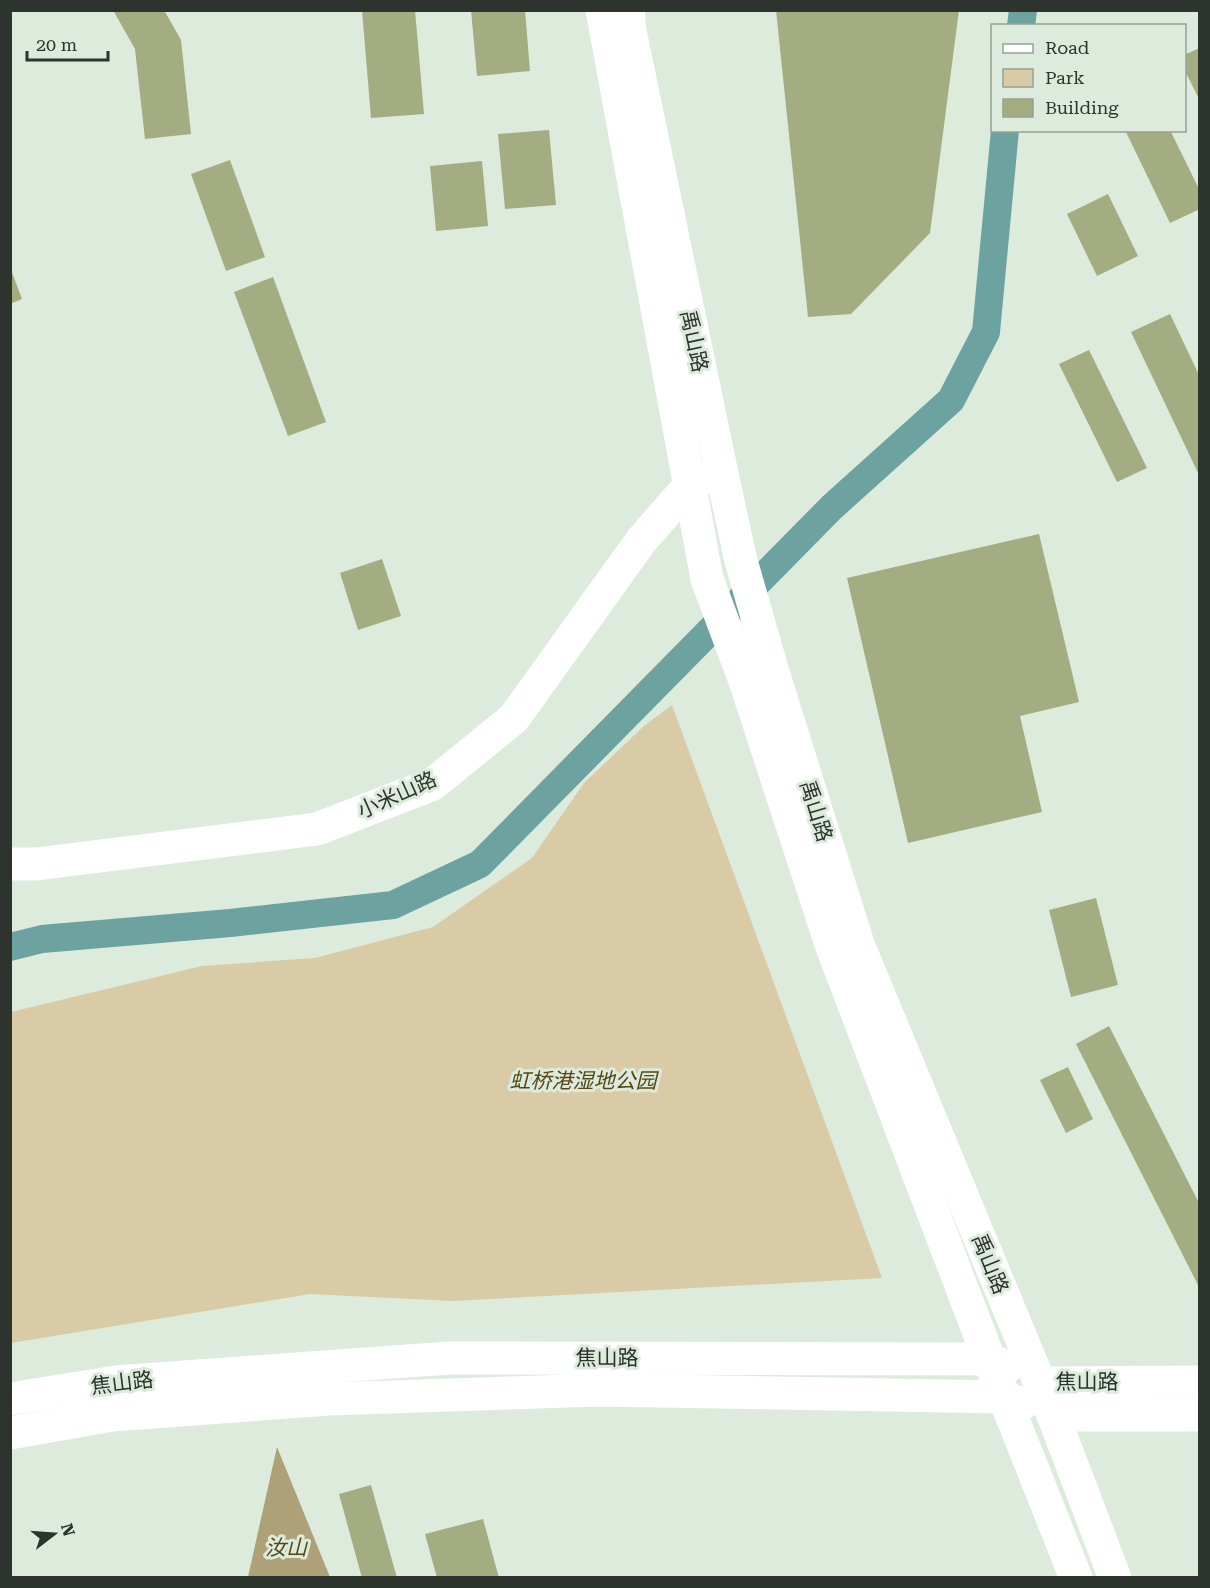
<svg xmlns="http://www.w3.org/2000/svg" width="1210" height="1588" font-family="'Roboto Serif','Noto Sans SC',serif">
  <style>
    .green { fill: #d8cba5 }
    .forest { fill: #aea077 }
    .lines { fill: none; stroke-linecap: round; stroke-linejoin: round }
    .canal { stroke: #6ca3a1; stroke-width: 28 }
    .building { fill: #a4ac82 }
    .tertiary { stroke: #fff; stroke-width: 33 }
    .secondary { stroke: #fff; stroke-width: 33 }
    .primary { stroke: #fff; stroke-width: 33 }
    .labels { text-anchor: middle; stroke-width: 6; stroke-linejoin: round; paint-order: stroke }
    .street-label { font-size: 21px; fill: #2d332d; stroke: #ddebdc }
    .park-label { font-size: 21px; font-style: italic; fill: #574714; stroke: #ddebdc }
  </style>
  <rect width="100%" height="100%" fill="#ddebdc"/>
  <path class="green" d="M672 705 882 1278 453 1301 310 1294 11 1343V1012L202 966 315 958 433 927 532 858 584 783 644 726Z"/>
  <path class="forest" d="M277 1447 330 1577H248Z"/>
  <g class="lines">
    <g class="canal">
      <path d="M1021 26 1023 10"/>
      <path d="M10 947 42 939 230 923 393 905 480 864 832 507 951 400 986 332 1005 130"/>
    </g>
  </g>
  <g class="building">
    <path d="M113 10H164L181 40 191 134 145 139 135 49Z"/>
    <path d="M362 10H415L424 114 371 118Z"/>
    <path d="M471 10H525L530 71 477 76Z"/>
    <path d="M776 10H959L930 233 851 314 808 317Z"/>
    <path d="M1200 48V101L1184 69V55Z"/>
    <path d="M549 130 556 205 505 209 498 134Z"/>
    <path d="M1125 130H1170L1200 191V209L1170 223Z"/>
    <path d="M230 160 265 257 226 271 191 174Z"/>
    <path d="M482 161 488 226 436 231 430 166Z"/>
    <path d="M1108 194 1138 256 1097 276 1067 214Z"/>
    <path d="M10 267 22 299 10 304Z"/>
    <path d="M273 277 326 422 288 436 234 292Z"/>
    <path d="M1170 314 1200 377V477L1131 332Z"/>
    <path d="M1089 350 1147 468 1117 482 1059 364Z"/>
    <path d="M1039 534 1079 702 1020 716 1042 812 908 843 847 578Z"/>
    <path d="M382 559 401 616 358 630 340 573Z"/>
    <path d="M1096 898 1118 985 1071 997 1049 910Z"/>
    <path d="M1109 1026 1200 1205V1289L1076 1044Z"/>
    <path d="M1068 1067 1093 1119 1066 1133 1040 1080Z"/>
    <path d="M371 1485 397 1578H362L339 1494Z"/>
    <path d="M483 1519 499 1578H437L425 1534Z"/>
  </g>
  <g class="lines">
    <path class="tertiary" d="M10 864H36L317 829 433 784 514 718 641 541 689 486 711 474"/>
    <g class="secondary">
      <path d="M1039 1383 1200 1382"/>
      <path d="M1053 1415H1200"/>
    </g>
    <g class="primary">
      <path d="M602 10 707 579 745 681 832 947 989 1359 1076 1578"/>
      <path d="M628 10 630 31 721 469 741 561 772 669 858 944 1053 1415 1115 1578"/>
      <path d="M10 1399 116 1382 449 1358 989 1359 1007 1367"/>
      <path d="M10 1433 112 1415 329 1399 598 1390 1004 1397 1022 1404"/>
    </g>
  </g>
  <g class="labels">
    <g class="street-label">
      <text transform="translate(694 341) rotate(78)" y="7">禹山路</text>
      <text transform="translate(397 795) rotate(-24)" y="7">小米山路</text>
      <text transform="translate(816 811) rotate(73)" y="7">禹山路</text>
      <text transform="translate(990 1264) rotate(68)" y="7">禹山路</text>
      <text x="607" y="1365">焦山路</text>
      <text x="1087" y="1389">焦山路</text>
      <text transform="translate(122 1383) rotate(-7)" y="7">焦山路</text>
    </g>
    <g class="park-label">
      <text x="583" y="1088">虹桥港湿地公园</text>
      <text x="286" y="1555">汝山</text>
    </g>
  </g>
  <rect width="1210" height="1588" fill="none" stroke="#2d332d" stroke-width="24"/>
  <rect x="991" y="24" width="195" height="108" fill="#ddebdc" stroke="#97a196" stroke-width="1.5"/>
  <rect x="1003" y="44" width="30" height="9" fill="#ffffff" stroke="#97a196" stroke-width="1.5"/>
  <text x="1045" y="54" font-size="18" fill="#2d332d">Road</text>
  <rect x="1003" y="69" width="30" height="18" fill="#d8cba5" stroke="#97a196" stroke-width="1.5"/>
  <text x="1045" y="84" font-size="18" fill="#2d332d">Park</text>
  <rect x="1003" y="99" width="30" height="18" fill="#a4ac82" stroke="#97a196" stroke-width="1.5"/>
  <text x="1045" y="114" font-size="18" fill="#2d332d">Building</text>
  <g transform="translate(54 1534) rotate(73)" stroke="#ddebdc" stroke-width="4.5" paint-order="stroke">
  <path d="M0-4.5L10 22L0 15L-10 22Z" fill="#2d332d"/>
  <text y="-9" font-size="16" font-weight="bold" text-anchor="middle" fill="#2d332d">N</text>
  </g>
  <path d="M27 51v9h81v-9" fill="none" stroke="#2d332d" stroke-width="3"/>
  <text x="36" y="51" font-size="18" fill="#2d332d" stroke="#ddebdc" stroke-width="4.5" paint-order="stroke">20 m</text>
</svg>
